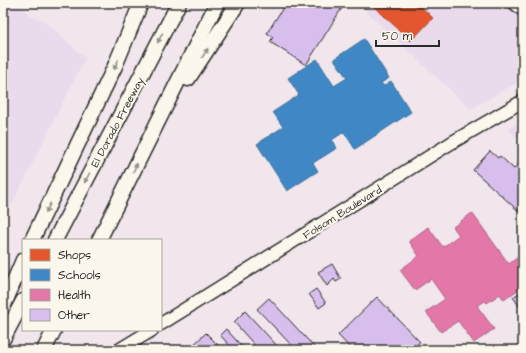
<svg xmlns="http://www.w3.org/2000/svg" width="526" height="353" font-family="'Architects Daughter',sans-serif">
  <style>
    .built { fill: #e9daec }
    .shops { fill: #e4572e; stroke: #ac4a2d }
    .schools { fill: #3f88c5; stroke: #396c97 }
    .health { fill: #e377a8; stroke: #ac6082 }
    .building { fill: #d8beed; stroke: #2b2b2b }
    .lines { fill: none; stroke-linecap: round; stroke-linejoin: round }
    .minor-casing { stroke: #2b2b2b; stroke-width: 12 }
    .major-casing { stroke: #2b2b2b; stroke-width: 15 }
    .highway-casing { stroke: #2b2b2b; stroke-width: 17 }
    .minor { stroke: #fbf7ec; stroke-width: 9 }
    .major { stroke: #fbf7ec; stroke-width: 12 }
    .highway { stroke: #fbf7ec; stroke-width: 14 }
    .oneway { fill: #93918c }
    .labels { text-anchor: middle; stroke-width: 4; stroke-linejoin: round; paint-order: stroke }
    .street-label { font-size: 11px; fill: #2b2b2b; stroke: #fbf7ec }
  </style>
  <rect width="100%" height="100%" fill="#f0e6ec"/>
  <filter id="ink" filterUnits="userSpaceOnUse"><feTurbulence type="fractalNoise" baseFrequency=".025" numOctaves="2"/><feDisplacementMap in="SourceGraphic" scale="8" xChannelSelector="R" yChannelSelector="G"/><feConvolveMatrix kernelMatrix="1 2 1 2 8 2 1 2 1" color-interpolation-filters="sRGB"/></filter>
  <g filter="url(#ink)">
    <g class="built">
      <path d="M3 3H16L31 16 44 21 85 58 3 222Z"/>
      <path d="M357 3H523V79L471 109Z"/>
      <path d="M523 121V143L508 129Z"/>
    </g>
    <path class="shops" d="M372 3H417L433 18 411 41 371 4Z"/>
    <path class="schools" d="M364 39 389 78 381 83 384 86 391 81 411 112 355 149 344 132 332 140 337 148 313 163 318 171 287 191 257 144 283 127 273 112 299 95 288 78 317 59 334 86 347 78 334 59Z"/>
    <path class="health" d="M472 213 509 264 518 257 521 262 523 260V286L504 300 500 294 487 303 485 301 477 306 494 329 474 343 458 321 441 332 426 312 445 299 431 279 415 290 400 270 419 256 409 241 428 227 443 247 459 235 453 227Z"/>
    <g class="building">
      <path d="M286 3H345L306 65 270 42 273 37 267 33Z"/>
      <path d="M490 151 498 158 500 156 514 169 520 162 523 164V215L473 170Z"/>
      <path d="M332 264 341 279 336 282 334 279 327 286 318 272Z"/>
      <path d="M316 289 326 303 319 308 309 294Z"/>
      <path d="M523 291V304L519 306 513 297Z"/>
      <path d="M377 297 420 342 411 350H352L338 335Z"/>
      <path d="M269 298 317 350H296L257 309Z"/>
      <path d="M245 311 281 350H259L234 322Z"/>
      <path d="M226 329 245 350H234L220 335Z"/>
      <path d="M206 333 223 350H188Z"/>
    </g>
    <g class="lines">
      <g class="minor-casing">
        <path id="minor" d="M512 3 523 12"/>
      </g>
      <g class="major-casing">
        <g id="major">
          <path d="M161 324 451 143 523 101"/>
          <path d="M119 350 152 330"/>
        </g>
      </g>
      <g class="highway-casing">
        <g id="highway">
          <path d="M188 79 238 3"/>
          <path d="M32 240 115 66 141 3"/>
          <path d="M55 240 179 3"/>
          <path d="M99 240 217 3"/>
          <path d="M3 307 23 260"/>
          <path d="M3 339 23 301"/>
          <path d="M44 350 54 330"/>
        </g>
      </g>
      <use href="#minor" class="minor"/>
      <use href="#major" class="major"/>
      <use href="#highway" class="highway"/>
    </g>
    <defs><path id="oneway-solid" d="M-6-.8H1V-3.2L6.5 0L1 3.2V.8H-6Z"/></defs>
    <g class="oneway">
      <use href="#oneway-solid" transform="translate(160 38) rotate(118)"/>
      <use href="#oneway-solid" transform="translate(205 53) rotate(-57)"/>
      <use href="#oneway-solid" transform="translate(116 65) rotate(114)"/>
      <use href="#oneway-solid" transform="translate(135 168) rotate(-64)"/>
      <use href="#oneway-solid" transform="translate(87 178) rotate(118)"/>
      <use href="#oneway-solid" transform="translate(48 208) rotate(115)"/>
    </g>
  </g>
  <g class="labels">
    <g class="street-label">
      <text transform="translate(117 122) rotate(-62)" y="4">El Dorado Freeway</text>
      <text transform="translate(342 212) rotate(-32)" y="4">Folsom Boulevard</text>
    </g>
  </g>
  <rect width="526" height="353" fill="none" stroke="#fbf7ec" stroke-width="16"/>
  <rect x="8" y="8" width="510" height="337" fill="none" stroke="#2b2b2b" stroke-width="1.5" filter="url(#ink)"/>
  <rect x="22" y="239" width="140" height="92" fill="#fbf7ec" stroke="#a8a59f"/>
  <rect x="30" y="249" width="20" height="12" fill="#e4572e" stroke="#a8a59f"/>
  <text x="58" y="259" font-size="12" fill="#2b2b2b">Shops</text>
  <rect x="30" y="269" width="20" height="12" fill="#3f88c5" stroke="#a8a59f"/>
  <text x="58" y="279" font-size="12" fill="#2b2b2b">Schools</text>
  <rect x="30" y="289" width="20" height="12" fill="#e377a8" stroke="#a8a59f"/>
  <text x="58" y="299" font-size="12" fill="#2b2b2b">Health</text>
  <rect x="30" y="309" width="20" height="12" fill="#d8beed" stroke="#a8a59f"/>
  <text x="58" y="319" font-size="12" fill="#2b2b2b">Other</text>
  <path d="M376 40v6h63v-6" fill="none" stroke="#2b2b2b" stroke-width="2"/>
  <text x="382" y="40" font-size="12" fill="#2b2b2b" stroke="#fbf7ec" stroke-width="3" paint-order="stroke">50 m</text>
</svg>
